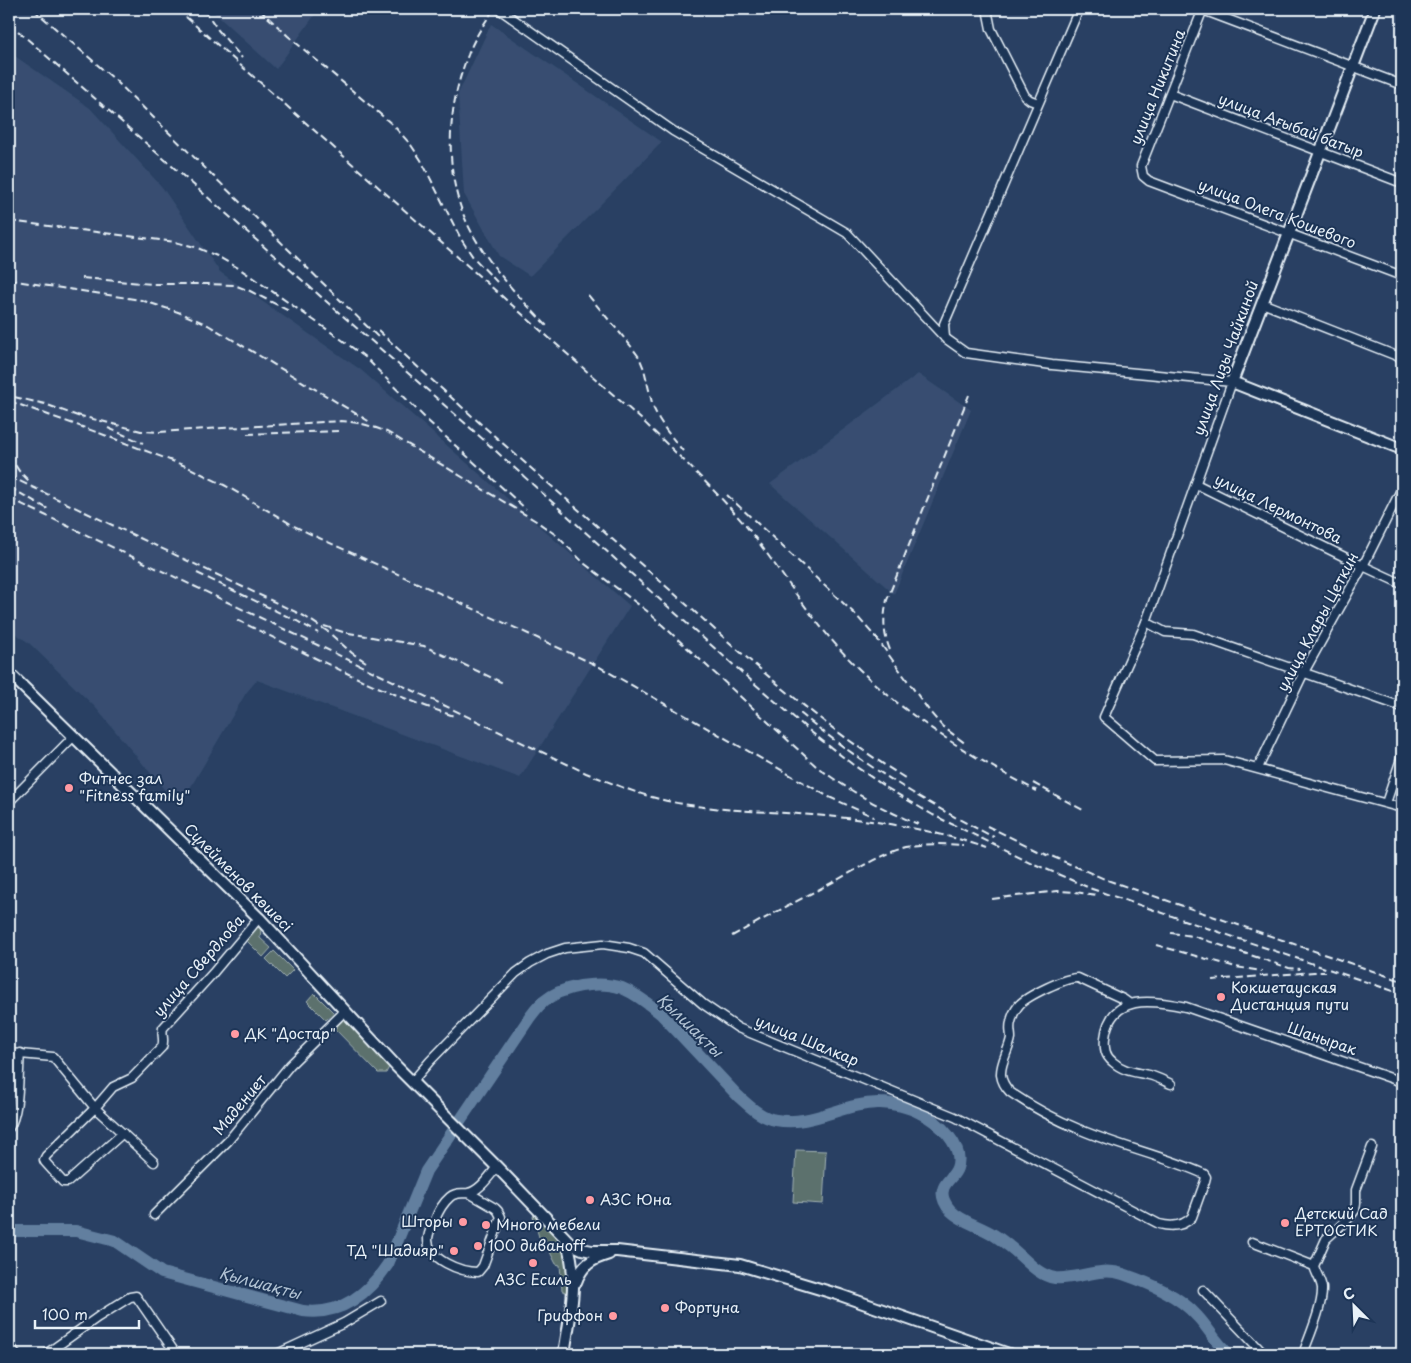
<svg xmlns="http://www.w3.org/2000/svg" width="1411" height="1363" font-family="'Playpen Sans',sans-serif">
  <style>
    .built { fill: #374e71 }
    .green { fill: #5b716d; stroke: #a2b1b2 }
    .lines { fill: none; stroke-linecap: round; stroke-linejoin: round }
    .river { stroke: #627f9f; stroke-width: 12 }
    .minor-casing { stroke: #e8f1f8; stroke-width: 11 }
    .tertiary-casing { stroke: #e8f1f8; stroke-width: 14 }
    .minor { stroke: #1d3557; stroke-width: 8 }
    .tertiary { stroke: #1d3557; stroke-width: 10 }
    .rail { stroke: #e8f1f8; stroke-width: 2; stroke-dasharray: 8 4; stroke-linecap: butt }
    .poi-dot { fill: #ff9aa2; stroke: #1d3557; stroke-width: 2 }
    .labels { text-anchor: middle; stroke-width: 4; stroke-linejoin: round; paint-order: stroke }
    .street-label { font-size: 15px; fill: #e8f1f8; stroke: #1d3557 }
    .poi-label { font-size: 15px; fill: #e8f1f8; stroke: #1d3557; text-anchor: start }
    .water-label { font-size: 16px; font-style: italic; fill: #b2c3d4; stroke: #1d3557 }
  </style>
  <rect width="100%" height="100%" fill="#294063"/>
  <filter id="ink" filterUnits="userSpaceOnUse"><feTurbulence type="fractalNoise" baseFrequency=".02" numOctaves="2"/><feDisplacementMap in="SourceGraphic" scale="10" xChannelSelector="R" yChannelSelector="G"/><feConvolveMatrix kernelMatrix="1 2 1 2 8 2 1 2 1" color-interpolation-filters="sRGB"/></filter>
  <g filter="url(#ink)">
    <g class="built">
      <path d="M210 9H319L276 69Z"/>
      <path d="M491 24 662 142 530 276 499 256 464 194 458 94Z"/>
      <path d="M9 52 90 108 162 187 220 272 361 370 630 606 520 778 257 680 246 693 179 807 95 707 29 643 9 629Z"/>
      <path d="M918 374 971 410 894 594 770 484Z"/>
    </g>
    <g class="green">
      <path d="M257 925 261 929 260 938 271 948 263 957 244 938Z"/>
      <path d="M274 951 293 970 285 978 266 959Z"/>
      <path d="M314 993 334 1013 326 1020 307 1001Z"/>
      <path d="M343 1018 389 1067 386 1073H378L333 1027Z"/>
      <path d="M796 1150 826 1151 823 1204 793 1202Z"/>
      <path d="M536 1213C560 1239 572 1256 568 1292H565L562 1290 560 1265 556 1264 549 1250 548 1246 539 1237 533 1216Z"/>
    </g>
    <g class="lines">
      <path class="river" d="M9 1231H76L115 1241 162 1273 303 1311C341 1316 368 1294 388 1264L426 1171 530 1017C534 1012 538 1006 543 1002 562 986 598 980 622 988 636 994 649 1004 661 1014L738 1096C749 1106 761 1118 776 1120 812 1127 844 1102 880 1103 892 1103 909 1107 920 1113 938 1121 965 1146 957 1168 954 1177 944 1182 943 1190 941 1197 946 1206 951 1211 962 1222 980 1226 994 1235 999 1238 1004 1242 1009 1246 1024 1257 1036 1275 1055 1278 1078 1280 1099 1266 1123 1274 1149 1283 1179 1295 1198 1317 1209 1329 1216 1343 1229 1354"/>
      <g class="minor-casing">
        <g id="minor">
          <path d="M499 9 673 131 847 233 945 338 966 353 1052 365 1232 382 1146 622 1104 717 1155 761 1224 760 1402 808"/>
          <path d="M987 9 991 29 1025 96 1030 100 1038 103"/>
          <path d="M1203 9 1141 166 1143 176 1149 181 1402 276"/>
          <path d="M1203 10 1402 85"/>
          <path d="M1170 94 1402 183"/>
          <path d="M1262 303 1402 358"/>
          <path d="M945 338 944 324 1079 9"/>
          <path d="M1196 484 1363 566 1402 584"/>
          <path d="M1146 622 1165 632 1193 634 1402 707"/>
          <path d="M1258 768 1304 672 1363 566 1402 488"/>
          <path d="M9 802 74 736"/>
          <path d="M1386 803 1402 756"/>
          <path d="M9 1053 53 1057 95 1108 154 1162"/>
          <path d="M412 1082 430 1061 516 973 530 963 547 954 565 948 603 944 629 948 644 953 703 1004 738 1028 955 1117 1159 1224C1171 1227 1183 1227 1192 1217L1205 1181 1206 1177 1204 1174C1164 1156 1121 1147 1081 1130 1057 1120 1032 1107 1010 1092 1006 1088 1002 1082 1001 1075 1000 1063 1009 1050 1011 1038 1011 1033 1009 1028 1011 1022 1012 1016 1015 1010 1019 1005 1027 996 1066 977 1078 978L1123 999 1130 1004"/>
          <path d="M1171 1084C1164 1081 1157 1077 1149 1075 1136 1072 1124 1072 1113 1062 1105 1056 1104 1048 1105 1038 1110 993 1153 1000 1186 1007L1402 1082"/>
          <path d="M9 1128C20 1112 18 1073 20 1053"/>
          <path d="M123 1133 68 1182H63L45 1162 44 1160 46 1156 95 1108 113 1087 132 1078 162 1047C165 1040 161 1035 163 1028L213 973 259 918"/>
          <path d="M469 1193 495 1208 498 1211 501 1217 483 1266 478 1272C461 1272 427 1260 428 1238 429 1232 432 1225 435 1220 438 1212 443 1203 450 1197 456 1192 461 1194 468 1193 480 1191 490 1175 497 1167"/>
          <path d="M154 1215 228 1141 290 1065 345 1011"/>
          <path d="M1252 1242 1314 1266"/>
          <path d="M1203 1290 1264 1354"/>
          <path d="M9 1344 16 1354"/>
          <path d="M46 1354 98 1317 130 1297 136 1296 176 1354"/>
          <path d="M277 1354 344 1323 381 1301"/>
          <path d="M1303 1354C1309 1337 1323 1306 1322 1288 1321 1280 1316 1274 1314 1266L1326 1239 1350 1217 1355 1210 1356 1203V1190L1372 1147"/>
        </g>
      </g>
      <g class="tertiary-casing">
        <g id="tertiary">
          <path d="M1375 9 1232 382 1402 449"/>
          <path d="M9 673 259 918 397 1067 497 1167 571 1244 582 1249 592 1251H617L740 1265 840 1295 1009 1354"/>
          <path d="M576 1282C582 1265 592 1259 609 1254"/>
          <path d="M564 1354C570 1314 580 1279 566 1240"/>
        </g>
      </g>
      <use href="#minor" class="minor"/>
      <use href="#tertiary" class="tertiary"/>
      <g class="rail">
        <path d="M33 9 114 79 380 339"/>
        <path d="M177 9 642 420C679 456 717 491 750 531 785 576 814 625 855 665 908 718 970 756 1037 791"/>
        <path d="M204 9 218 30 242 58"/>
        <path d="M259 9 288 36 393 125 411 145 421 160 461 239 473 257 497 282"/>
        <path d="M494 9C484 24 474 38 468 55 447 107 443 173 468 225 487 264 517 295 547 326"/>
        <path d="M9 23 466 424 656 596 755 684 811 732 852 764 887 788 933 815 1032 863 1092 889 1402 994"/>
        <path d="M9 221 175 242 195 247 217 256 240 269 338 337 365 357 428 421 526 509"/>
        <path d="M82 278 152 284H209L234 285 250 291 289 311"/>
        <path d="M9 280 141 300 178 312 208 325 370 422"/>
        <path d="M588 295 630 345 639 357 644 369 653 407 659 419 666 430 683 451"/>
        <path d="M378 330C467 414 560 493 652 574 733 645 813 721 905 778"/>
        <path d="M14 397 45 404 83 418"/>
        <path d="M9 401 99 433 188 467 226 486 296 527 317 537 596 665 829 797 874 817"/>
        <path d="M77 415 141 431 158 432 341 421C358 422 372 426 387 432L536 521 556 535 585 564 647 611 816 766C848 790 881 809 918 824"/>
        <path d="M108 428 143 443"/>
        <path d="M247 434 342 431"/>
        <path d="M9 455 19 471 31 483"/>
        <path d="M9 476 304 616 327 631 352 653 366 662"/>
        <path d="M9 487 50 510"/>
        <path d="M727 495 855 614 878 640 930 712 942 726 966 744"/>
        <path d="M9 498 586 773C614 784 642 796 672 802 718 811 765 811 812 815 871 819 931 829 987 848"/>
        <path d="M197 573 297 621 318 633"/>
        <path d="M237 620C308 654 379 692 454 716"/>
        <path d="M324 626 343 632 424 646 503 683"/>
        <path d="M890 650C883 633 883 618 887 600L969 395"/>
        <path d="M800 713C859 762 926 804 994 837"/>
        <path d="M1033 783 1083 810"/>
        <path d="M987 826 1037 850 1107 880 1402 981"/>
        <path d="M992 899 1058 891 1075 892 1097 895"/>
        <path d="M1171 933 1193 936 1289 968 1300 969"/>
        <path d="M732 936C767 917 802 898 837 880 859 868 882 854 906 847 925 843 945 844 964 845"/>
        <path d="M1156 945 1236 967 1262 971"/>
        <path d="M1212 980 1314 972H1326"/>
      </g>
    </g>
  </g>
  <g class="poi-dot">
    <circle cx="69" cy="788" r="5"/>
    <circle cx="1221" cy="997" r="5"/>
    <circle cx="235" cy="1034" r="5"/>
    <circle cx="590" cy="1200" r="5"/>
    <circle cx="463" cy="1222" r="5"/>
    <circle cx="1285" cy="1223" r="5"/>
    <circle cx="486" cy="1225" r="5"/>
    <circle cx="478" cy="1246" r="5"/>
    <circle cx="454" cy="1251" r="5"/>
    <circle cx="533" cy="1263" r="5"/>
    <circle cx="665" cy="1308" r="5"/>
    <circle cx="613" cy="1316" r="5"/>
  </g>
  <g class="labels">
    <g class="street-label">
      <text transform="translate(1158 87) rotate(-68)" y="5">улица Никитина</text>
      <text transform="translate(1291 126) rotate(21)" y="5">улица Ағыбай батыр</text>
      <text transform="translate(1277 214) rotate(21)" y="5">улица Олега Кошевого</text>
      <text transform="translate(1226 358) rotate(-70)" y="5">улица Лизы Чайкиной</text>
      <text transform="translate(1278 509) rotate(26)" y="5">улица Лермонтова</text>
      <text transform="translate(1318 622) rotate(-62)" y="5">улица Клары Цеткин</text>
      <text transform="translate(238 878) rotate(45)" y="5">Сүлейменов көшесі</text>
      <text transform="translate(199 966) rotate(-49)" y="5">улица Свердлова</text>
      <text transform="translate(1322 1039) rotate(19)" y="5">Шанырак</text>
      <text transform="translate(807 1041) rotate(22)" y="5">улица Шалкар</text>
      <text transform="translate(240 1105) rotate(-50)" y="5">Мадениет</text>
    </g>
    <g class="poi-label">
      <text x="79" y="784">Фитнес зал<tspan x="79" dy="17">"Fitness family"</tspan></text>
      <text x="1231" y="993">Кокшетауская<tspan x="1231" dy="17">Дистанция пути</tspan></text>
      <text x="245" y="1039">ДК "Достар"</text>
      <text x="600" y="1205">АЗС Юна</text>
      <text x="1295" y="1219">Детский Сад<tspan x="1295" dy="17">ЕРТОСТИК</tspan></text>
      <text x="453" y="1227" text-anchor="end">Шторы</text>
      <text x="496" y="1230">Много мебели</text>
      <text x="488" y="1251">100 диваноff</text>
      <text x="444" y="1256" text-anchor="end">ТД "Шадияр"</text>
      <text x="533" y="1285" text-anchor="middle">АЗС Есиль</text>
      <text x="675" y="1313">Фортуна</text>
      <text x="603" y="1321" text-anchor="end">Гриффон</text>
    </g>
    <g class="water-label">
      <text transform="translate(690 1025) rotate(44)" y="6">Қылшақты</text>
      <text transform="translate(260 1283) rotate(15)" y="6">Қылшақты</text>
    </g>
  </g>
  <rect width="1411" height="1363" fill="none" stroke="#1d3557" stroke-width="30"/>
  <rect x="15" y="15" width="1381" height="1333" fill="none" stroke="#e8f1f8" stroke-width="2" filter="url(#ink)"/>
  <g transform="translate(1354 1306) rotate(336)" stroke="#1d3557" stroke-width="4" paint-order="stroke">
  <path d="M0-4L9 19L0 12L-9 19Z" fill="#e8f1f8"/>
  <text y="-8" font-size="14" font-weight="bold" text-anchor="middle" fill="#e8f1f8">С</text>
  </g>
  <path d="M35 1320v8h104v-8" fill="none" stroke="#e8f1f8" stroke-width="2.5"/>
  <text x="42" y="1320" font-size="15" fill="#e8f1f8" stroke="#1d3557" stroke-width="4" paint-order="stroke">100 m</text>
</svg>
